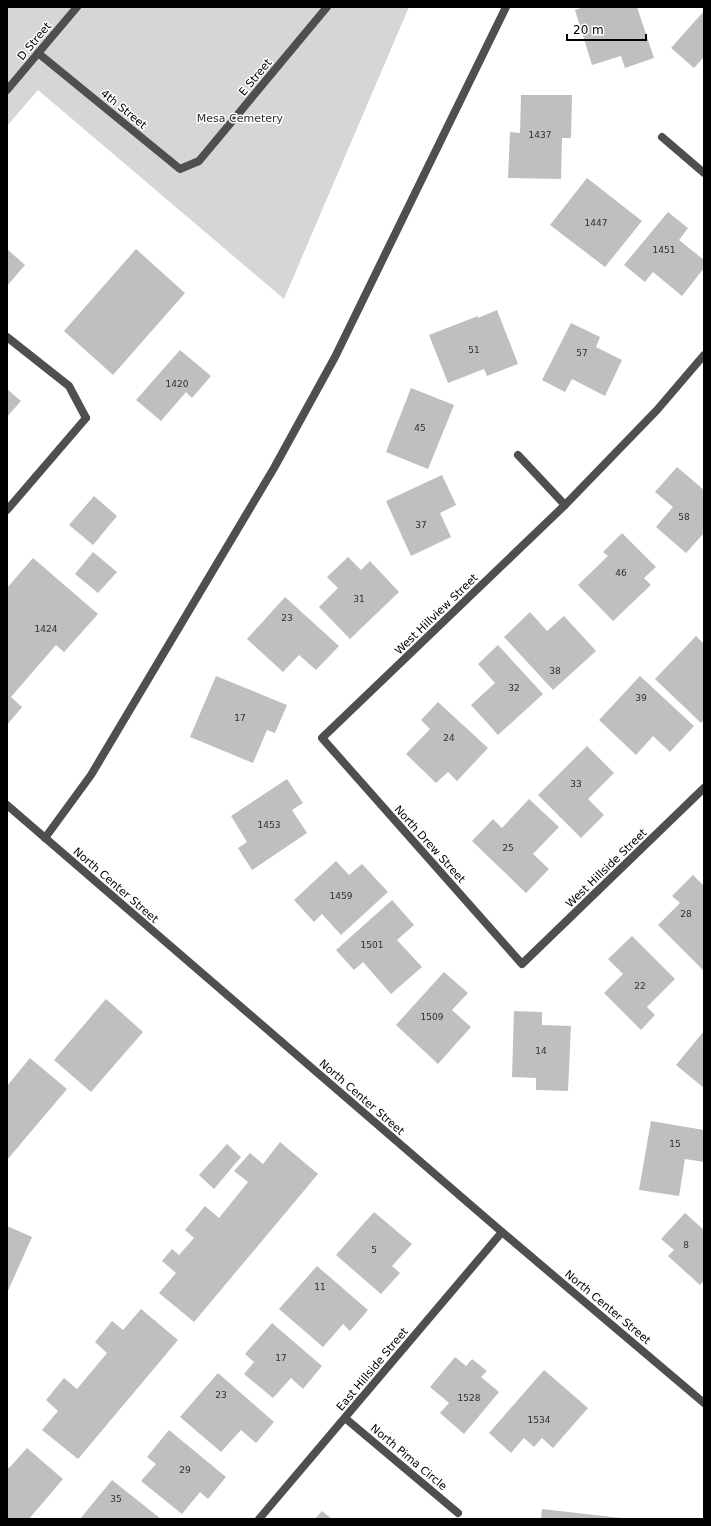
<svg xmlns="http://www.w3.org/2000/svg" width="711" height="1526" font-family="'DejaVu Sans',sans-serif">
  <style>
    .green { fill: #d6d6d6 }
    .building { fill: #bfbfbf }
    .lines { fill: none; stroke-linecap: round; stroke-linejoin: round }
    .service { stroke: #4f4f4f; stroke-width: 8 }
    .minor { stroke: #4f4f4f; stroke-width: 8 }
    .tertiary { stroke: #4f4f4f; stroke-width: 8 }
    .labels { text-anchor: middle; stroke-width: 3; stroke-linejoin: round; paint-order: stroke }
    .number-label { font-size: 9px; fill: #303030 }
    .street-label { font-size: 11px; fill: #000; stroke: #fff }
    .park-label { font-size: 11px; fill: #2d2d2d; stroke: #fff }
  </style>
  <rect width="100%" height="100%" fill="#fff"/>
  <path class="green" d="M7 7H409L284 299 38 90 7 126Z"/>
  <g class="building">
    <path d="M584 7H637L654 58 625 68 621 56 592 65 575 10Z"/>
    <path d="M704 11V59L703 58 694 68 671 48Z"/>
    <path d="M521 95H572L571 138H562L561 179 508 178 510 132 520 133Z"/>
    <path d="M587 178 642 221 605 267 550 225Z"/>
    <path d="M668 212 688 228 679 240 704 260V268L682 296 653 272 645 282 624 265Z"/>
    <path d="M7 249 25 265 7 286Z"/>
    <path d="M136 249 185 293 113 375 64 331Z"/>
    <path d="M497 310 518 364 487 376 484 369 448 383 429 335 478 316V318Z"/>
    <path d="M571 323 600 337 596 347 622 360 605 396 572 379 565 392 542 380Z"/>
    <path d="M180 350 211 376 192 398 186 392 161 421 136 400Z"/>
    <path d="M411 388 454 405 428 469 386 452Z"/>
    <path d="M7 389 21 401 7 417Z"/>
    <path d="M677 467 704 490V533L686 553 656 527 673 507 655 492Z"/>
    <path d="M442 475 456 505 440 513 451 537 411 556 386 501Z"/>
    <path d="M94 496 117 516 93 545 69 525Z"/>
    <path d="M622 533 656 567 644 578 651 585 613 621 578 585 608 556 603 552Z"/>
    <path d="M93 552 117 572 98 593 75 574Z"/>
    <path d="M348 557 361 570 370 561 399 592 350 639 319 607 338 588 327 577Z"/>
    <path d="M33 558 98 614 64 652 56 645 11 697 22 707 7 725V588Z"/>
    <path d="M285 597 339 646 316 670 299 655 283 672 247 639Z"/>
    <path d="M530 612 547 631 564 616 596 651 553 690 504 637Z"/>
    <path d="M696 636 704 644V720L701 723 655 679Z"/>
    <path d="M498 645 543 694 498 735 471 705 495 683 478 664Z"/>
    <path d="M216 676 287 705 275 733 267 730 253 763 190 737Z"/>
    <path d="M640 676 694 726 670 752 653 736 636 755 599 720Z"/>
    <path d="M438 702 488 748 457 781 448 772 436 783 406 754 430 729 421 720Z"/>
    <path d="M587 746 614 773 588 799 604 815 581 838 538 795Z"/>
    <path d="M287 779 303 803 292 810 307 833 252 870 238 848 247 842 231 816Z"/>
    <path d="M529 799 559 827 533 854 549 869 526 893 472 841 493 819 502 828Z"/>
    <path d="M336 861 349 875 362 864 388 892 341 935 322 914 314 922 294 900Z"/>
    <path d="M693 875 704 886V971L658 925 680 903 672 896Z"/>
    <path d="M392 900 414 925 397 940 422 967 391 994 363 962 354 970 336 950Z"/>
    <path d="M632 936 675 979 647 1007 655 1015 641 1030 604 993 623 974 608 959Z"/>
    <path d="M444 972 468 993 452 1010 471 1027 438 1064 396 1025Z"/>
    <path d="M106 999 143 1032 91 1092 54 1060Z"/>
    <path d="M514 1011 542 1012V1025L571 1026 568 1091 536 1090V1078L512 1077Z"/>
    <path d="M704 1031V1088L676 1065Z"/>
    <path d="M30 1058 67 1089 7 1160V1086Z"/>
    <path d="M651 1121 704 1130V1162L685 1159 679 1196 639 1190Z"/>
    <path d="M280 1142 318 1174 194 1322 159 1293 176 1273 162 1261 172 1249 179 1255 194 1238 185 1230 205 1206 219 1218 248 1182 234 1171 250 1153 263 1164Z"/>
    <path d="M227 1144 241 1157 214 1189 199 1175Z"/>
    <path d="M374 1212 412 1244 392 1266 400 1273 381 1294 336 1255Z"/>
    <path d="M685 1213 704 1230V1281L700 1285 668 1256 674 1250 661 1239Z"/>
    <path d="M7 1226 32 1237 7 1293Z"/>
    <path d="M317 1266 368 1310 350 1331 343 1324 323 1347 279 1309Z"/>
    <path d="M141 1309 178 1340 78 1459 42 1430 58 1411 46 1400 64 1378 77 1389 107 1353 95 1342 112 1321 123 1330Z"/>
    <path d="M272 1323 322 1366 303 1389 291 1378 273 1398 244 1374 254 1362 245 1354Z"/>
    <path d="M455 1357 466 1366 472 1359 487 1371 481 1377 499 1392 464 1434 440 1413 449 1403 430 1387Z"/>
    <path d="M544 1370 588 1408 553 1448 542 1438 534 1447 524 1438 511 1453 489 1433Z"/>
    <path d="M218 1373 274 1422 256 1443 241 1430 221 1452 180 1417Z"/>
    <path d="M169 1430 226 1477 208 1499 200 1492 182 1514 141 1481 156 1464 147 1457Z"/>
    <path d="M27 1448 63 1479 29 1519H7V1466L9 1468Z"/>
    <path d="M112 1480 161 1519H80Z"/>
    <path d="M542 1509 621 1518V1519H541Z"/>
    <path d="M322 1511 332 1519H315Z"/>
  </g>
  <g class="lines">
    <g class="service">
      <path d="M38 53 180 169 199 161 327 7"/>
      <path d="M7 90 77 7"/>
      <path d="M7 337 69 386 86 418"/>
      <path d="M45 838 91 775 274 468 335 357 506 7"/>
    </g>
    <g class="minor">
      <path d="M662 137 704 173"/>
      <path d="M704 355 657 410 565 505 322 738 522 964 704 788"/>
      <path d="M518 455 565 505"/>
      <path d="M7 510 86 418"/>
      <path d="M345 1418 458 1513"/>
      <path d="M259 1519 502 1232"/>
    </g>
    <path class="tertiary" d="M7 805 502 1232 704 1403"/>
  </g>
  <g class="labels">
    <g class="number-label">
      <text x="540" y="138">1437</text>
      <text x="596" y="226">1447</text>
      <text x="664" y="253">1451</text>
      <text x="474" y="353">51</text>
      <text x="582" y="356">57</text>
      <text x="177" y="387">1420</text>
      <text x="420" y="431">45</text>
      <text x="684" y="520">58</text>
      <text x="421" y="528">37</text>
      <text x="621" y="576">46</text>
      <text x="359" y="602">31</text>
      <text x="287" y="621">23</text>
      <text x="46" y="632">1424</text>
      <text x="555" y="674">38</text>
      <text x="514" y="691">32</text>
      <text x="641" y="701">39</text>
      <text x="240" y="721">17</text>
      <text x="449" y="741">24</text>
      <text x="576" y="787">33</text>
      <text x="269" y="828">1453</text>
      <text x="508" y="851">25</text>
      <text x="341" y="899">1459</text>
      <text x="686" y="917">28</text>
      <text x="372" y="948">1501</text>
      <text x="640" y="989">22</text>
      <text x="432" y="1020">1509</text>
      <text x="541" y="1054">14</text>
      <text x="675" y="1147">15</text>
      <text x="686" y="1248">8</text>
      <text x="374" y="1253">5</text>
      <text x="320" y="1290">11</text>
      <text x="281" y="1361">17</text>
      <text x="221" y="1398">23</text>
      <text x="469" y="1401">1528</text>
      <text x="539" y="1423">1534</text>
      <text x="185" y="1473">29</text>
      <text x="116" y="1502">35</text>
    </g>
    <g class="street-label">
      <text transform="translate(34 41) rotate(-50)" y="4">D Street</text>
      <text transform="translate(255 77) rotate(-50)" y="4">E Street</text>
      <text transform="translate(124 109) rotate(39)" y="4">4th Street</text>
      <text transform="translate(436 614) rotate(-44)" y="4">West Hillview Street</text>
      <text transform="translate(430 844) rotate(48)" y="4">North Drew Street</text>
      <text transform="translate(606 868) rotate(-44)" y="4">West Hillside Street</text>
      <text transform="translate(116 885) rotate(41)" y="4">North Center Street</text>
      <text transform="translate(362 1097) rotate(41)" y="4">North Center Street</text>
      <text transform="translate(608 1307) rotate(40)" y="4">North Center Street</text>
      <text transform="translate(372 1369) rotate(-50)" y="4">East Hillside Street</text>
      <text transform="translate(409 1457) rotate(40)" y="4">North Pima Circle</text>
    </g>
    <g class="park-label">
      <text x="240" y="122">Mesa Cemetery</text>
    </g>
  </g>
  <rect width="711" height="1526" fill="none" stroke="#000000" stroke-width="16"/>
  <path d="M567 34v6h79v-6" fill="none" stroke="#000000" stroke-width="2"/>
  <text x="573" y="34" font-size="12" fill="#000000" stroke="#ffffff" stroke-width="3" paint-order="stroke">20 m</text>
</svg>
